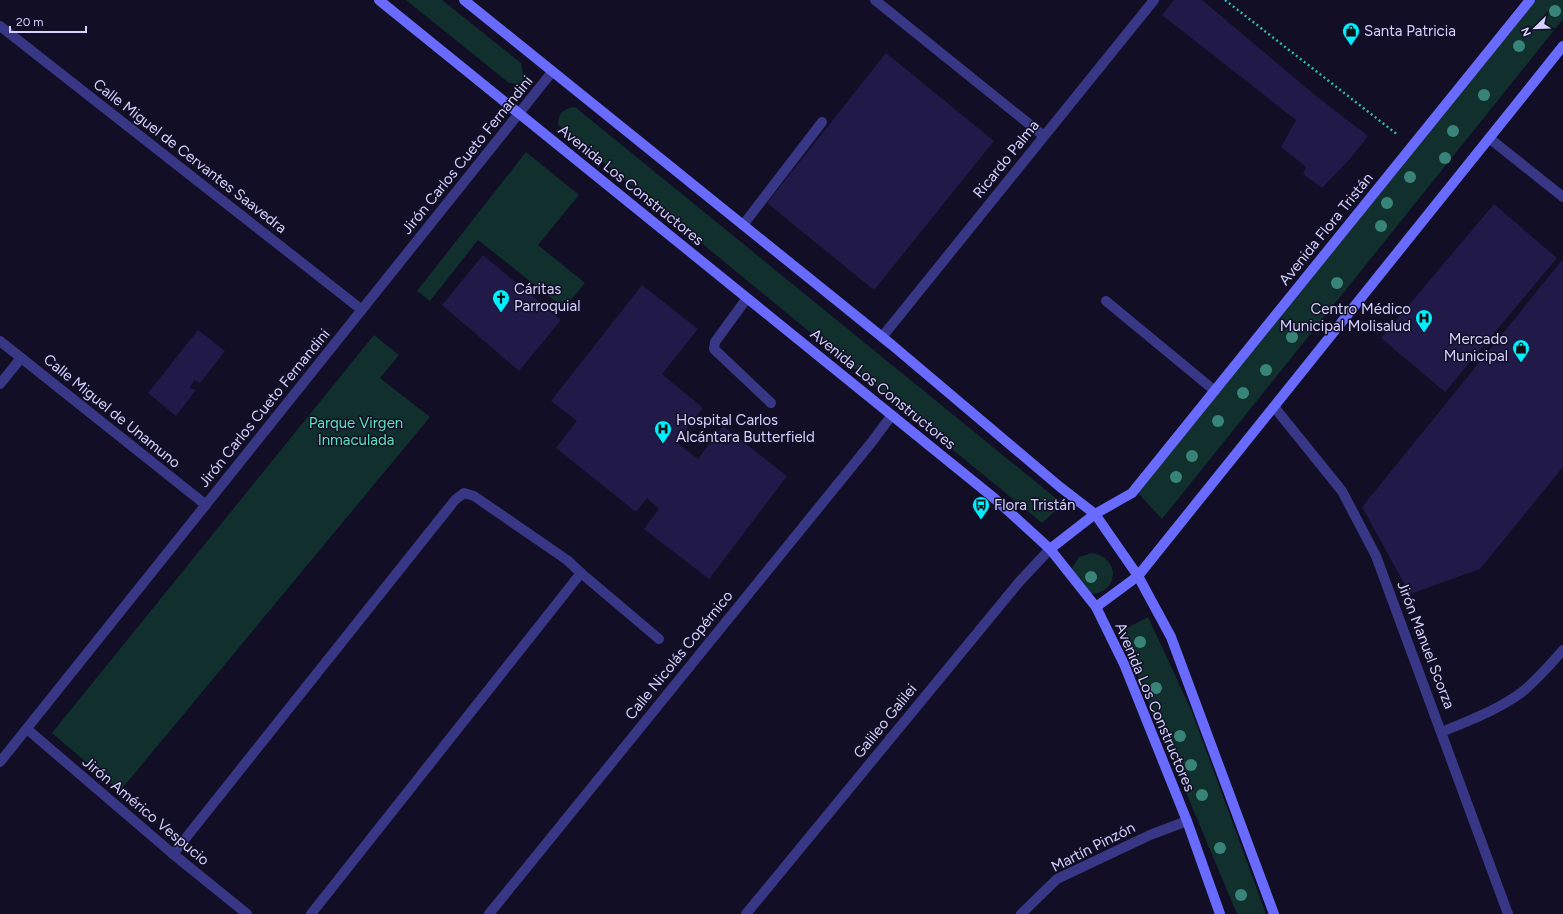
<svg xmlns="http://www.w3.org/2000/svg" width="1563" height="914" font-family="Figtree,sans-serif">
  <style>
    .green { fill: #11302d }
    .building { fill: #211947 }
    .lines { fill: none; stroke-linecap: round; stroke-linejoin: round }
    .path { stroke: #2bbbac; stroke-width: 2.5; stroke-dasharray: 2 3; stroke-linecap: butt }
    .lane { stroke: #373786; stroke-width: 10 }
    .street { stroke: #373786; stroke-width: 10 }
    .secondary { stroke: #696bff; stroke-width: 10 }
    .tree { fill: #398478 }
    .labels { text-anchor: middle; stroke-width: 3; stroke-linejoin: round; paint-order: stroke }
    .poi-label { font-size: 15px; fill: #d5d2ff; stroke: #110e25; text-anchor: start }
    .street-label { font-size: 15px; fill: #d5d2ff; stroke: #110e25 }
    .park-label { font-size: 15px; fill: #5ae4bc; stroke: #110e25 }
  </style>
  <rect width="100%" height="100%" fill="#110e25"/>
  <g class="green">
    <path d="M406 0H442L521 63 524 81 518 84 509 83Z"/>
    <path d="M1536 0H1563V19L1162 519 1138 493Z"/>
    <path d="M575 107 1063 504 1042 523 558 125C558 113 563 109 575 107Z"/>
    <path d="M526 152 579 195 538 245 585 283 564 308 478 240 430 301 417 291Z"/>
    <path d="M374 335 399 355 380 378 430 417 120 791 52 733Z"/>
    <path d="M1092 553C1122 558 1119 595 1088 594L1072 568 1079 557Z"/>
    <path d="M1148 617 1192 712 1266 914H1237L1119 632Z"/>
  </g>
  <g class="building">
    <path d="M1174 0H1202L1315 95 1368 136 1349 160 1322 188 1303 174 1306 167 1281 147 1296 120 1162 15Z"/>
    <path d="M886 53 994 141 874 290 767 203Z"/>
    <path d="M1494 204 1557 258 1445 392 1381 338Z"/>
    <path d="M483 255 561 320 519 371 442 305Z"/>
    <path d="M1563 259V467L1480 569 1410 594 1362 507Z"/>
    <path d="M642 285 698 329 662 374 703 408 676 442 698 459 723 426 787 476 709 579 644 529 659 509 647 498 636 512 556 448 577 421 551 401Z"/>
    <path d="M198 330 225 351 200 383 194 380 190 388 196 390 176 416 148 393Z"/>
  </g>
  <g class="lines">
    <path class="path" d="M1225 0 1398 135"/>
    <g class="lane">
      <path d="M743 225 822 122"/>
      <path d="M747 298 715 342 714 349 771 403"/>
      <path d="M1106 301 1215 391"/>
    </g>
    <g class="street">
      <path d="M875 0 1044 136"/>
      <path d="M0 26 362 310"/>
      <path d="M1489 138 1563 197"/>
      <path d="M882 337 1154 0"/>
      <path d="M0 341 206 505"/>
      <path d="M0 384 21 358"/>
      <path d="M1275 408 1342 491 1376 556 1508 914"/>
      <path d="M581 573 659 639"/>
      <path d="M27 729 173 854 247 914"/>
      <path d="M1442 732C1470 720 1498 710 1522 692 1537 680 1550 665 1563 650"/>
      <path d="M0 762 552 72"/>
      <path d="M173 854 455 500 464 493 474 496 567 560 581 573 311 914"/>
      <path d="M489 914 871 443 892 415"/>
      <path d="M746 914 1020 581 1050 549"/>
      <path d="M1021 914 1057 879 1150 835 1187 821"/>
    </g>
    <g class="secondary">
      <path d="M379 0 994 498 1050 549 1096 607 1124 664 1187 821 1220 914"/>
      <path d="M464 0 892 345 1060 487 1095 514 1138 576 1171 637 1274 914"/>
      <path d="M1050 549 1095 514 1132 493 1530 0"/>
      <path d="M1096 607 1138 576 1563 46"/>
    </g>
  </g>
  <g class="tree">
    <circle cx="1555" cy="11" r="6"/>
    <circle cx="1519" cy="46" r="6"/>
    <circle cx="1484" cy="95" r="6"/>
    <circle cx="1453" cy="131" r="6"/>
    <circle cx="1445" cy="158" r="6"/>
    <circle cx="1410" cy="177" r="6"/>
    <circle cx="1387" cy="203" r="6"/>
    <circle cx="1381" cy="226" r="6"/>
    <circle cx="1337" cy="283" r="6"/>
    <circle cx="1292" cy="337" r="6"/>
    <circle cx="1266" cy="370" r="6"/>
    <circle cx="1243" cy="393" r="6"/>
    <circle cx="1218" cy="421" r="6"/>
    <circle cx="1192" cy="456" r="6"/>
    <circle cx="1176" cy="477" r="6"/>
    <circle cx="1091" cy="577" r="6"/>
    <circle cx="1140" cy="642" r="6"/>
    <circle cx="1156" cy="688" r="6"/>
    <circle cx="1180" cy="736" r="6"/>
    <circle cx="1191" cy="765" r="6"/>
    <circle cx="1202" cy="795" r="6"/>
    <circle cx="1220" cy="848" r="6"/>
    <circle cx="1241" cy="895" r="6"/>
  </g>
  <defs>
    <g id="shop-pin" transform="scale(0.9)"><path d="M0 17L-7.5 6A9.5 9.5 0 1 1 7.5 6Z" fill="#00eefd" stroke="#110e25"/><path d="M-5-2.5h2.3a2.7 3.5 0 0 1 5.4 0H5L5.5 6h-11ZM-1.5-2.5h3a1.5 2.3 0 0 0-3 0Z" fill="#111"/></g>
    <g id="church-pin" transform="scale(0.9)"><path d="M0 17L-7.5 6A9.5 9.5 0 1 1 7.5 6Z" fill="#00eefd" stroke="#110e25"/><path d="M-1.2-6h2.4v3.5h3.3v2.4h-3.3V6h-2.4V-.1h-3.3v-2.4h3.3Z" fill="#111"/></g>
    <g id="hospital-pin" transform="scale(0.9)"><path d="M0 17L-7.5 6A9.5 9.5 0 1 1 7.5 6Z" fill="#00eefd" stroke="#110e25"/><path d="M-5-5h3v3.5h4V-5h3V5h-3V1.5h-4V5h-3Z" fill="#111"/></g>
    <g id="bus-pin" transform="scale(0.9)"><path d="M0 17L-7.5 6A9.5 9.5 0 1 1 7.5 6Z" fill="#00eefd" stroke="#110e25"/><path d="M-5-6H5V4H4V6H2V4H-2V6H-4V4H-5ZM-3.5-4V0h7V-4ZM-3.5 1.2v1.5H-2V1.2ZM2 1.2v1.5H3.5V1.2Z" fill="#111"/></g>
  </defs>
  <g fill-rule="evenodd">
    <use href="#shop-pin" x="1351" y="31"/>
    <use href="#church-pin" x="501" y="298"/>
    <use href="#hospital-pin" x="1424" y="318"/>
    <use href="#shop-pin" x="1521" y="348"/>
    <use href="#hospital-pin" x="663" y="429"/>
    <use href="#bus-pin" x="981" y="505"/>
  </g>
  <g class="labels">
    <g class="poi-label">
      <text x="1364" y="36">Santa Patricia</text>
      <text x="514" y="294">Cáritas<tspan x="514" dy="17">Parroquial</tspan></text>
      <text x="1411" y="314" text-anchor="end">Centro Médico<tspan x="1411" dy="17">Municipal Molisalud</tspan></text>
      <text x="1508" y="344" text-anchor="end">Mercado<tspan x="1508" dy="17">Municipal</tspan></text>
      <text x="676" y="425">Hospital Carlos<tspan x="676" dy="17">Alcántara Butterfield</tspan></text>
      <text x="994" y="510">Flora Tristán</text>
    </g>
    <g class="street-label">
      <text transform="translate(467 155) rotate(-51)" y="5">Jirón Carlos Cueto Fernandini</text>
      <text transform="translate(190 156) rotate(38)" y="5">Calle Miguel de Cervantes Saavedra</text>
      <text transform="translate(1006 159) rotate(-51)" y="5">Ricardo Palma</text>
      <text transform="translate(631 185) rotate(39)" y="5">Avenida Los Constructores</text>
      <text transform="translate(1326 229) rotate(-51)" y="5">Avenida Flora Tristán</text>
      <text transform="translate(883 389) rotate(39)" y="5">Avenida Los Constructores</text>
      <text transform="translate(264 408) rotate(-51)" y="5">Jirón Carlos Cueto Fernandini</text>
      <text transform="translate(112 411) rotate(39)" y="5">Calle Miguel de Unamuno</text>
      <text transform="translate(1426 645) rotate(69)" y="5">Jirón Manuel Scorza</text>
      <text transform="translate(679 655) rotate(-51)" y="5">Calle Nicolás Copérnico</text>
      <text transform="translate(1155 707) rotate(67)" y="5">Avenida Los Constructores</text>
      <text transform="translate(885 721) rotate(-51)" y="5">Galileo Galilei</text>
      <text transform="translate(146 811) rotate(40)" y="5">Jirón Américo Vespucio</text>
      <text transform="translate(1093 847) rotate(-27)" y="5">Martín Pinzón</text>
    </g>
    <g class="park-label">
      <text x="356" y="428">Parque Virgen<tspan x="356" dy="17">Inmaculada</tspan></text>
    </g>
  </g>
  <g transform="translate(1535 28) rotate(247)" stroke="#110e25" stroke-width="3" paint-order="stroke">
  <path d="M0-3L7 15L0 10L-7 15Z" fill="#d5d2ff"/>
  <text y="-6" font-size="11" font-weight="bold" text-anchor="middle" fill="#d5d2ff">N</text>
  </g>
  <path d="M10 26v6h76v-6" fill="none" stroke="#d5d2ff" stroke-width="2"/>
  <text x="16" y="26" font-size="12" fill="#d5d2ff" stroke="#110e25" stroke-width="3" paint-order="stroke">20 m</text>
</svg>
